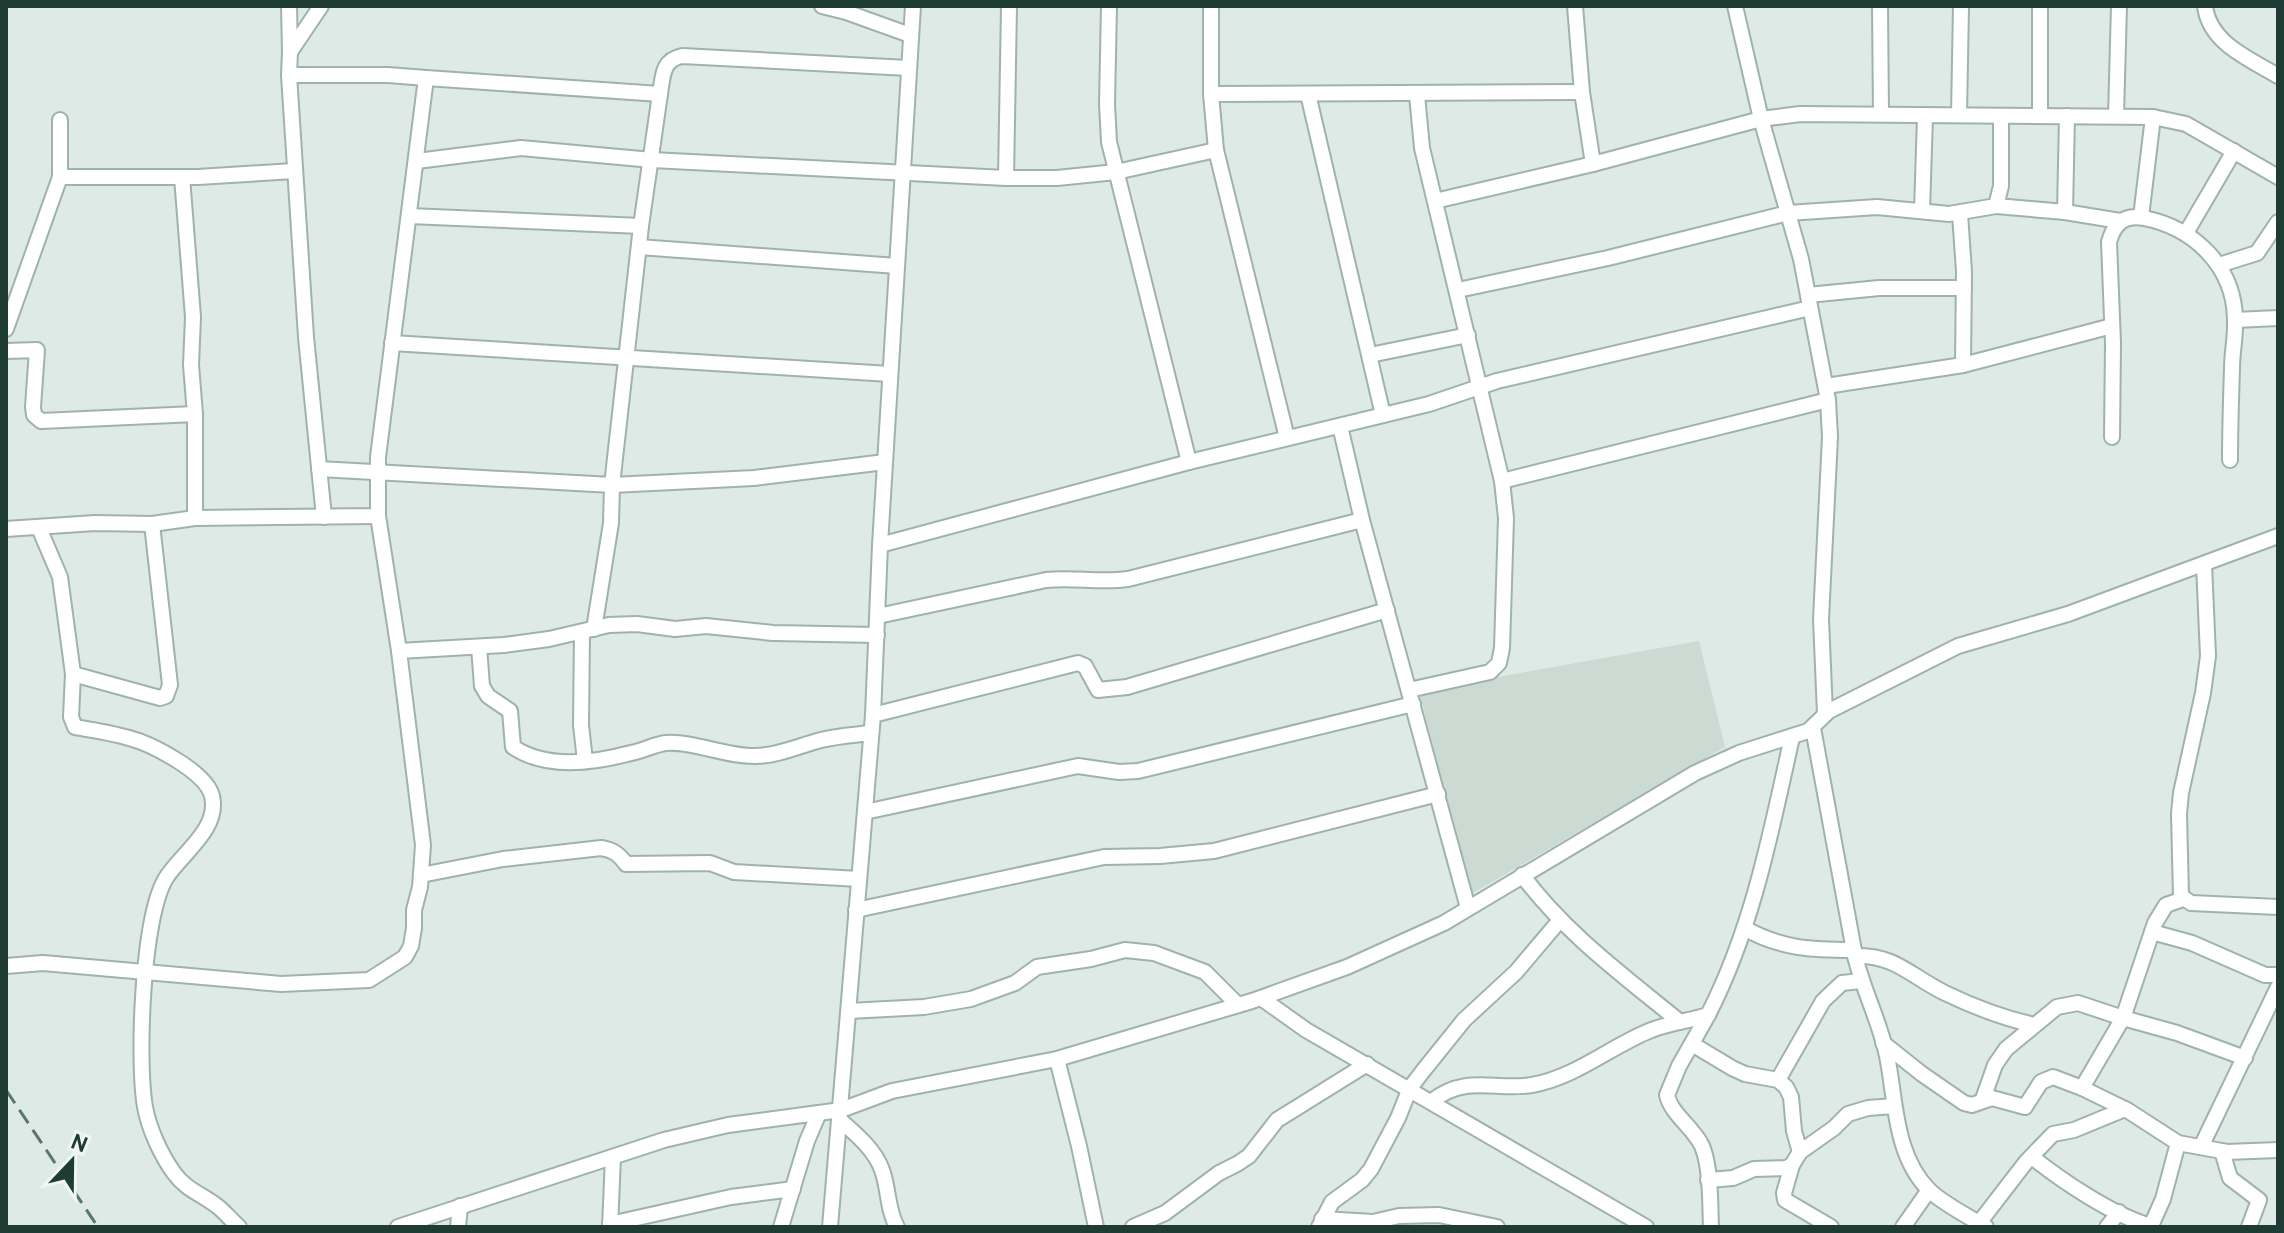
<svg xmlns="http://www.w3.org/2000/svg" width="2284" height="1233" font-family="Overpass,sans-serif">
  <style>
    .built { fill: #ccdad4 }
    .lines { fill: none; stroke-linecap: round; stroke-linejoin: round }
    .minor-casing { stroke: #a0b2ac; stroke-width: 18 }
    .minor { stroke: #fff; stroke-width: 14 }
    .rail { stroke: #58776f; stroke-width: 3; stroke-dasharray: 16 8; stroke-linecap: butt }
  </style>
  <rect width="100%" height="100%" fill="#ddeae5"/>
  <path class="built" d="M1699 641 1725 747 1471 894 1419 691Z"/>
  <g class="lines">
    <g class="minor-casing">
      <g id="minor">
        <path d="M289 6 290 52"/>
        <path d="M321 6 290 52 289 75 306 337 324 517"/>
        <path d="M822 6 846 12 910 35"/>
        <path d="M1109 6 1107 104 1109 142 1189 462 1429 404 1497 381 1810 308"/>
        <path d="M1211 6V94L1216 150 1287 438"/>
        <path d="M1575 6 1582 92 1593 164"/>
        <path d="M1735 6 1761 119 1801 259 1828 400 1830 437 1821 619 1825 714"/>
        <path d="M1880 6 1881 114"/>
        <path d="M2205 6C2209 43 2250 59 2278 76"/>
        <path d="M289 75H388L426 78"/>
        <path d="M1211 94 1582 92"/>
        <path d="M1308 94 1383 415"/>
        <path d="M1959 115 1961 6"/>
        <path d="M2040 116V6"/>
        <path d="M2116 116 2119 6"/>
        <path d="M417 161 521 148 652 160 1006 178H1057L1116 172 1216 150"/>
        <path d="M60 177H198L294 171"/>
        <path d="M1006 178 1009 6"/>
        <path d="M1435 201 1593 164 1761 119 1800 114 2153 117 2186 124 2278 177"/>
        <path d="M1996 206 2065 212 2120 221"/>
        <path d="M1922 211 1925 116"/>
        <path d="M2065 212 2067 116"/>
        <path d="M1960 214 1964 271 1963 365"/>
        <path d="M409 216 641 226"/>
        <path d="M2141 217 2153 117"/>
        <path d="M2186 233 2234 151"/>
        <path d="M639 247 897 266"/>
        <path d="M2219 265 2257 253 2278 222"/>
        <path d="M1458 290 1608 258 1788 213 1877 207 1949 214 1996 206 2001 186V116"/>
        <path d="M1808 295 1879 288H1964"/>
        <path d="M2235 320 2278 318"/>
        <path d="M6 329 60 177V120"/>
        <path d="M392 343 890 374"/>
        <path d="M6 351 37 350 33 407 34 415 41 421 195 414"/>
        <path d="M1370 355 1468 335"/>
        <path d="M1826 386 1963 365 2112 326"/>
        <path d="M1340 426 1362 520 1468 908"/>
        <path d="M2112 437 2113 343 2109 242C2114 224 2124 214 2144 218 2194 228 2234 266 2235 319 2236 335 2232 352 2232 368 2231 399 2230 429 2230 460"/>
        <path d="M319 469 612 485 754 478 885 462"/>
        <path d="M1502 481 1828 400"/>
        <path d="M195 518 378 516V457L426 78 660 94C663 76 662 60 682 56L908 68"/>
        <path d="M39 528 60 577 73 674 160 698 166 696 170 685 152 524"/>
        <path d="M6 529 95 523 152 524 195 518V414L191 365 193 317 182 177"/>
        <path d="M880 545 1189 462"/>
        <path d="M2204 564 2208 656 2203 693 2181 793 2179 814 2181 896 2191 903 2278 907"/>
        <path d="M878 616 1046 580C1074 577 1100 583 1128 579L1362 520"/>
        <path d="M594 629 611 523 612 485 641 226 660 94"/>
        <path d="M582 632 581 725 585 761"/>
        <path d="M479 647 482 686 488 696 510 711 513 747C547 770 594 763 631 753 643 751 655 744 666 743 694 741 726 757 756 756 777 756 801 745 821 740 837 736 854 735 870 733"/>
        <path d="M399 651 504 645 549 639 609 625 637 624 675 629 706 626 773 633 877 635"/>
        <path d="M73 674 71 717 75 727C93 730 112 733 129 738 152 744 206 772 212 796 220 829 181 854 166 878 142 917 137 1061 145 1107 149 1129 161 1155 174 1173 186 1190 202 1194 217 1206 225 1212 231 1220 239 1227"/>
        <path d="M1409 690 1490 672 1499 663 1502 648 1506 518 1502 481 1422 148 1417 95"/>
        <path d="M873 715 1078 663 1085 666 1098 690 1127 687 1387 610"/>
        <path d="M1813 728 1855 956C1863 990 1880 1022 1887 1056 1896 1100 1894 1155 1929 1190 1942 1203 1969 1217 1986 1227"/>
        <path d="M865 812 1078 766 1119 772 1138 771 1413 704"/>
        <path d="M421 875 503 859 601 848C613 850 619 854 626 864L710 863 734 872 859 879"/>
        <path d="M1522 875C1566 934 1624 976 1680 1022"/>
        <path d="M856 910 1104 857 1160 856 1214 851 1438 794"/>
        <path d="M1744 928C1782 949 1811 950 1854 950"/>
        <path d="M2152 932 2192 943 2265 975H2278"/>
        <path d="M1855 956C1894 954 1912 977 1945 993 1974 1007 2003 1018 2034 1025"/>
        <path d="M6 966 43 963 281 984 369 980 405 957 411 946 414 928V910L420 887 423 845 399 651 378 516"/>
        <path d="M1261 998 1306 1030 1646 1227"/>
        <path d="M849 1011 924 1007 971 999 1015 983 1037 967 1091 959 1125 950 1154 953 1205 972 1238 1005"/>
        <path d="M1708 1015 1679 1066 1667 1095C1671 1114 1694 1128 1702 1146 1711 1167 1710 1204 1711 1227"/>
        <path d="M1883 1043 1922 1074 1964 1103 1972 1105 1992 1098 2025 1107 2041 1082 2053 1077 2082 1088 2127 1110 2178 1143 2227 1152 2278 1150"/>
        <path d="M1692 1044 1732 1068 1745 1074 1778 1080 1786 1087 1791 1097 1794 1131 1800 1152"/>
        <path d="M1057 1059 1079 1146 1096 1227"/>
        <path d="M1778 1080 1823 1001 1842 983 1861 981"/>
        <path d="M2082 1088 2123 1018 2177 1033 2245 1058"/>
        <path d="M1983 1099 1995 1065 2006 1049 2057 1007 2078 1003 2123 1018 2155 923 2166 905 2183 899"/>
        <path d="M1432 1101C1466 1074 1495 1091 1532 1085 1574 1078 1610 1047 1649 1031 1668 1023 1689 1021 1708 1015 1753 927 1771 832 1792 737"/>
        <path d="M840 1120C856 1134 875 1150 882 1170 889 1189 887 1209 897 1227"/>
        <path d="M2201 1147 2278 987"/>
        <path d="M2222 1151 2230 1178 2259 1200 2249 1227"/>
        <path d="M2032 1157C2062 1181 2114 1216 2151 1226L2163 1199 2178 1143"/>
        <path d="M1792 1165 1784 1193 1785 1200 1831 1227"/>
        <path d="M1708 1180 1733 1178 1754 1169 1786 1168 1792 1165 1800 1152 1834 1128 1848 1114 1868 1108 1894 1106"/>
        <path d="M1322 1219 1373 1222 1399 1216 1439 1215 1497 1227"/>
        <path d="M1979 1223 2026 1162 2053 1134 2074 1130 2125 1109"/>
        <path d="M610 1224 731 1197 793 1189"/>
        <path d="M398 1227 664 1140 728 1125 841 1110 892 1091 1057 1059 1252 1001 1347 967 1444 923 1695 773 1739 753 1808 731 1829 711 1958 646 2068 614 2278 536"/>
        <path d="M458 1227 460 1206"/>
        <path d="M610 1227 613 1157"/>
        <path d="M781 1227 807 1141 819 1113"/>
        <path d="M830 1227 873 715 880 545 913 6"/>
        <path d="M1133 1227 1165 1213 1219 1173 1237 1164 1249 1156 1277 1120 1367 1064"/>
        <path d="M1319 1227 1332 1202 1362 1180 1371 1169 1398 1118 1410 1088 1423 1071 1464 1020 1516 972 1560 920"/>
        <path d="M1903 1227 1929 1190"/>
        <path d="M2107 1227 2119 1212"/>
      </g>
    </g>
    <use href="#minor" class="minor"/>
    <path class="rail" d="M6 1090 98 1227"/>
  </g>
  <rect width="2284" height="1233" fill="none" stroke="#1e3b34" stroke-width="16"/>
  <g transform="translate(72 1161) rotate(22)" stroke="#eef7f3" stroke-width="6" paint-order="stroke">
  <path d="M0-6L14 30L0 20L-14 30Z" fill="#1e3b34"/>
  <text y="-12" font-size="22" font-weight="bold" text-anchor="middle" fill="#1e3b34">N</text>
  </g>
</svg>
